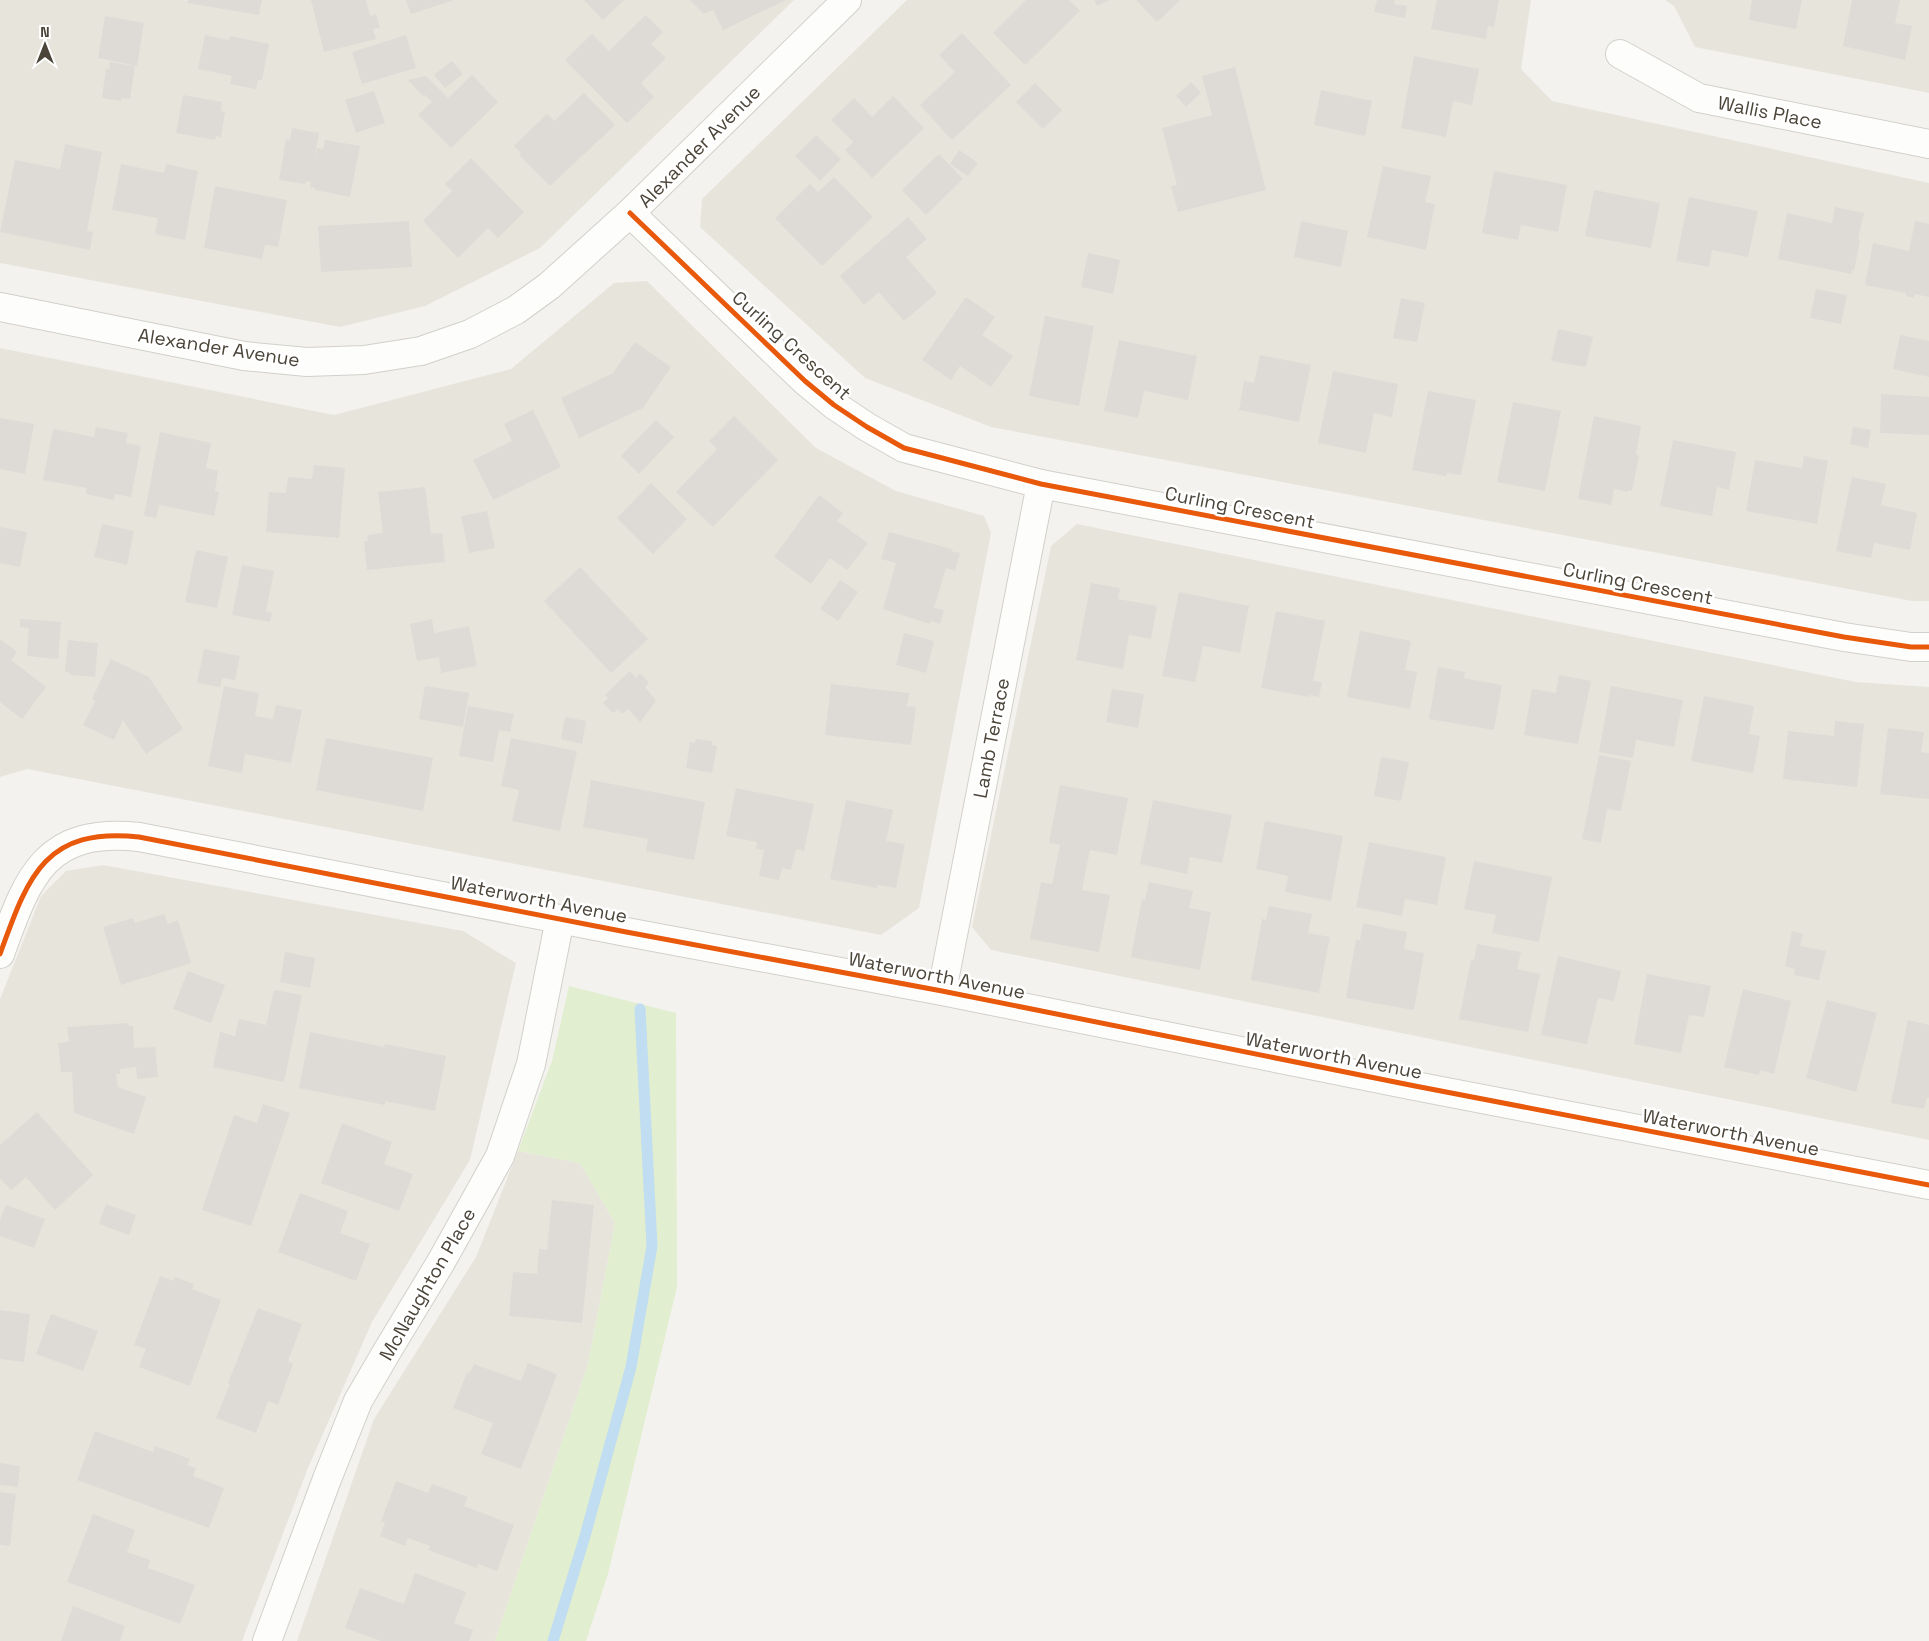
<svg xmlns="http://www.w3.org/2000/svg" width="1929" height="1641" font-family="'Space Grotesk',sans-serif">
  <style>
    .residential { fill: #e7e4dc }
    .green { fill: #e1eecf }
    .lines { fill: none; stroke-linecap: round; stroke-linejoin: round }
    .stream { stroke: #c0ddf1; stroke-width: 11 }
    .building { fill: #dedbd6 }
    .minor-casing { stroke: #d2d0cb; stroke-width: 30 }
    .minor { stroke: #fdfdfc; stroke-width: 28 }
    .cycleway-casing { stroke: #fff; stroke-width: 8 }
    .cycleway { stroke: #e8590c; stroke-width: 5 }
    .labels { text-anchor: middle; stroke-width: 5; stroke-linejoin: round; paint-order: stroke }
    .street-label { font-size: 19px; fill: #4b4439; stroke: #fff }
  </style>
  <rect width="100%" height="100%" fill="#f4f2ee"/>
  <g class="residential">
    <path d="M0 0H794L540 248 425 306 340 327 0 263Z"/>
    <path d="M907 0H1531L1521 69 1552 101 1929 183V601H1912L991 427 865 378 700 227 702 199Z"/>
    <path d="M1665 0H1929V93L1695 47 1674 6Z"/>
    <path d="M647 281 816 448 896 491 984 516 991 533 919 908 881 935 27 769 0 777V348L334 415 511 369 614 283Z"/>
    <path d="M1077 524 1856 682 1929 687V1140L991 950 972 927 1051 546Z"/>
    <path d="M103 865 463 931 516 963 470 1160 372 1322 308 1468 242 1641H0V999L41 896 66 871Z"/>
    <path d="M518 1151 580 1163 615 1223 588 1364 495 1641H297L374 1419 476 1257Z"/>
  </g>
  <path class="green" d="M569 986 676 1013 677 1287 608 1574 586 1641H495L588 1364 615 1223 580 1163 518 1151 552 1061Z"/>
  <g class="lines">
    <path class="stream" d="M553 1641 585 1536 631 1367 652 1246 640 1009"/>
  </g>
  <g class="building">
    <path d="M188 0H262L259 15 187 3Z"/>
    <path d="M311 0H366L370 16 376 14 380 28 373 29 376 39 324 52Z"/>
    <path d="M406 0H454L411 14Z"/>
    <path d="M584 0H624L603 20Z"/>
    <path d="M690 0H786L723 30 713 10 704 14Z"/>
    <path d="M1026 0H1069L1080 11 1025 65 993 33Z"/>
    <path d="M1094 0H1110L1097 6Z"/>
    <path d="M1136 0H1180L1157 22Z"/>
    <path d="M1377 0H1395L1394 4 1407 6 1405 18 1374 12Z"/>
    <path d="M1437 0H1499L1494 27 1488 26 1486 39 1431 29Z"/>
    <path d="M1752 0H1802L1796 29 1749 20Z"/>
    <path d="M1852 0H1900L1895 23 1912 26 1905 60 1843 46Z"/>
    <path d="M646 15 663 32 651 44 666 58 641 83 654 97 627 123 565 60 592 34 609 51Z"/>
    <path d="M105 16 144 23 137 66 98 58Z"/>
    <path d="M962 33 1011 85 952 140 920 105 955 72 939 55Z"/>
    <path d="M205 35 229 40 230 36 269 44 262 80H258L256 89 230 84 232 76 198 69Z"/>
    <path d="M406 35 416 68 362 84 352 52Z"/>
    <path d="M1414 56 1479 69 1472 105 1453 101 1446 137 1401 128Z"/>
    <path d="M452 61 463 74 445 88 434 75Z"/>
    <path d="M110 62 135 66 130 99 122 98 121 101 102 98 106 69H109Z"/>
    <path d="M1235 67 1266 190 1178 212 1171 186 1177 185 1162 128 1212 115 1202 76Z"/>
    <path d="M472 75 498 102 451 148 418 115 432 102 425 95 423 96 408 80 426 76 448 98Z"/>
    <path d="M1191 82 1201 93 1186 107 1176 96Z"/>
    <path d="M1035 83 1062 110 1043 129 1016 102Z"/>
    <path d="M1321 90 1372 101 1365 136 1314 125Z"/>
    <path d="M374 91 385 123 356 133 345 100Z"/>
    <path d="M584 93 615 125 550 186 519 155 521 153 514 146 547 114 554 121Z"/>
    <path d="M183 95 222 102 221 111 225 112 221 137 216 136 215 140 176 133Z"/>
    <path d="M893 96 924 128 872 178 845 150 853 142 831 120 854 98 872 117Z"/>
    <path d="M292 128 319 133 314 159 317 148 323 149 325 140 360 146 350 197 315 190V188L310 187 311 182 306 181 305 184 279 180 286 139 290 140Z"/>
    <path d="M816 135 841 159 820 181 795 156Z"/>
    <path d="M65 144 102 152 87 231 93 232 90 250 0 232 15 160 60 169Z"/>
    <path d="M959 150 978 163 968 176 950 164Z"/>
    <path d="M939 154 963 179 926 215 902 190Z"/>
    <path d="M471 158 524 212 498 238 488 228 458 258 423 221 452 191 445 184Z"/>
    <path d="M121 164 164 173 166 164 198 171 185 240 155 234 158 218 112 210Z"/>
    <path d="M1383 166 1431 176 1425 202 1435 204 1426 250 1367 237Z"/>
    <path d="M1494 171 1567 185 1558 232 1521 225 1518 240 1482 233Z"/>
    <path d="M834 177 873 217 822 266 775 218 810 184 818 192Z"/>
    <path d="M215 186 287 200 278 247 265 245 262 259 204 248Z"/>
    <path d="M1594 190 1660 203 1651 248 1585 236Z"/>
    <path d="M1689 197 1758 211 1748 257 1712 250 1709 267 1676 261Z"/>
    <path d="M1835 207 1864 213 1858 239 1860 240 1854 271 1852 270 1851 274 1778 259 1787 213 1832 223Z"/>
    <path d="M908 217 927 239 906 257 937 293 904 321 879 292 864 305 840 276Z"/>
    <path d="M409 221 412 267 321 272 318 226Z"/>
    <path d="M1301 221 1348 231 1341 267 1294 257Z"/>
    <path d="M1915 221 1929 224V297L1915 294 1914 298 1906 296V293L1865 285 1873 243 1909 251Z"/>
    <path d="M1088 253 1120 260 1113 294 1081 287Z"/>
    <path d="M1816 289 1847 295 1841 324 1810 318Z"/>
    <path d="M966 297 995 317 982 335 1013 356 991 387 960 366 951 380 922 360Z"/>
    <path d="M1401 298 1425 303 1417 342 1393 338Z"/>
    <path d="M1045 316 1094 326 1079 406 1029 396Z"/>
    <path d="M1558 329 1593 337 1586 367 1551 361Z"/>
    <path d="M1900 335 1929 341V377L1893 369Z"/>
    <path d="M1119 340 1197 356 1188 400 1144 391 1138 418 1104 411Z"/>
    <path d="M635 342 671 367 643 408 579 438 561 398 613 373Z"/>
    <path d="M1260 355 1311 365 1299 422 1239 410 1244 381 1254 383Z"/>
    <path d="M1333 371 1398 384 1392 417 1374 413 1366 453 1318 443Z"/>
    <path d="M1428 391 1476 400 1461 475 1447 473 1446 476 1412 470Z"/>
    <path d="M1881 394 1929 397V435L1880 433Z"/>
    <path d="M1513 402 1561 411 1545 491 1497 482Z"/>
    <path d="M533 410 561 467 493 500 473 460 512 441 504 424Z"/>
    <path d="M734 416 778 460 713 527 676 492 717 449 709 441Z"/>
    <path d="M1594 416 1641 426 1636 454 1639 456 1632 491 1629 490 1628 492 1614 489 1611 505 1578 499Z"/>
    <path d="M0 418 34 424 25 474 0 469Z"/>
    <path d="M656 420 674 437 639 474 621 456Z"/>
    <path d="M96 427 128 433 126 443 141 446 131 497 115 494 114 500 86 494 87 488 43 480 53 429 94 437Z"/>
    <path d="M1853 427 1871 430 1868 448 1850 444Z"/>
    <path d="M160 432 211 443 206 468 218 471 215 491 219 492 214 516 159 505 156 518 144 516Z"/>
    <path d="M1673 440 1736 452 1729 490 1717 487 1712 516 1660 506Z"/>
    <path d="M1804 456 1828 461 1817 524 1746 511 1755 460 1802 468Z"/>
    <path d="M314 465 345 468 339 538 266 532 269 492 286 493 288 477 312 479Z"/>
    <path d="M1852 477 1886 484 1881 505 1917 513 1910 550 1874 543 1871 558 1836 551Z"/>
    <path d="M651 483 687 519 653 554 617 518Z"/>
    <path d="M425 487 431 534 442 533 445 562 367 570 364 541H368L367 535 383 533 378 492Z"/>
    <path d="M819 495 843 513 837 521 868 543 847 570 830 558 811 584 774 557Z"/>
    <path d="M487 511 495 548 469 553 461 516Z"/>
    <path d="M102 524 134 531 127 565 94 557Z"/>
    <path d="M0 527 27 532 20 567 0 563Z"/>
    <path d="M889 532 952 549 951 551 960 553 955 571 946 568 934 608 944 610 940 624 931 621 930 624 883 609 896 563 881 559Z"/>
    <path d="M196 550 228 557 217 608 185 602Z"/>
    <path d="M242 565 274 571 266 611 272 613 270 622 232 615Z"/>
    <path d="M580 567 648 639 611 673 544 601Z"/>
    <path d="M840 580 858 592 838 621 820 609Z"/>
    <path d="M1091 583 1120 588 1118 599 1157 606 1151 639 1129 635 1123 669 1076 660Z"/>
    <path d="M1179 592 1249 606 1240 653 1203 646 1195 682 1162 676Z"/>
    <path d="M1276 611 1325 621 1313 681 1322 682 1319 697 1309 695V697L1261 688Z"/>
    <path d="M20 619 61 622 58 659 27 656 29 628 20 627Z"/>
    <path d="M432 619 434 633 469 626 477 666 441 673 439 657 417 661 410 624Z"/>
    <path d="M1360 631 1411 641 1405 670 1417 672 1410 709 1347 697Z"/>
    <path d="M904 633 934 641 926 673 896 665Z"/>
    <path d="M0 639 17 652 11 660 46 687 22 719 0 702Z"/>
    <path d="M68 640 98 643 95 677 70 675 71 673 65 672Z"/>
    <path d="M204 649 240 656 235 680 222 678 220 687 197 683Z"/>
    <path d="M111 659 149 677 183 729 146 754 123 720 114 740 83 725 95 701 92 699Z"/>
    <path d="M1438 667 1465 672 1464 678 1502 685 1494 730 1429 719Z"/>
    <path d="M630 671 636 678 640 673 649 683 645 687 656 701 640 722 628 709 622 714 618 709 613 713 603 703 608 698 605 695Z"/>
    <path d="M1559 675 1591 681 1578 744 1524 735 1532 689 1556 693Z"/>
    <path d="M831 684 909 693 907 706 916 707 911 745 825 735Z"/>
    <path d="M224 686 259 693 255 716 273 719 276 705 302 710 291 763 245 754 242 773 208 766Z"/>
    <path d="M425 686 469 693 463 727 419 719Z"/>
    <path d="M1611 686 1683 700 1674 747 1636 740 1633 758 1599 752Z"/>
    <path d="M1112 689 1144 694 1138 728 1106 722Z"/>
    <path d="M1704 696 1754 706 1749 734 1760 736 1753 773 1691 761Z"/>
    <path d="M468 706 514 714 510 732 499 730 493 762 459 756Z"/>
    <path d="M565 717 586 721 582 744 561 739Z"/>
    <path d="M1835 721 1864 724 1857 787 1783 779 1788 731 1834 736Z"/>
    <path d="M1888 728 1924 732 1921 752 1929 753V799L1880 794Z"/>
    <path d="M326 738 433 758 423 811 316 790Z"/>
    <path d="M511 738 577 751 560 831 512 821 519 790 501 786Z"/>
    <path d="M696 739 712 741V745L717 746 712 773 686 768 690 742 695 743Z"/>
    <path d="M1599 755 1631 761 1621 811 1607 809 1601 843 1582 839Z"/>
    <path d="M1381 757 1409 762 1401 801 1374 796Z"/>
    <path d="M591 780 705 802 694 860 646 851 648 839 583 827Z"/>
    <path d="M1060 785 1128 798 1117 855 1090 850 1086 869 1082 890 1110 895 1099 952 1030 939 1041 882 1052 884 1060 845 1049 843Z"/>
    <path d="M736 788 814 804 804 851 796 849 791 870 782 868 779 880 759 876 764 850 756 849 757 842 726 836Z"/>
    <path d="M846 800 893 810 886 841 905 844 896 888 878 885 877 888 830 879Z"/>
    <path d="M1153 800 1232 815 1222 863 1190 857 1187 874 1140 864Z"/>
    <path d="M1265 821 1343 836 1331 901 1285 892 1288 876 1256 869Z"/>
    <path d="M1369 842 1446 857 1437 905 1405 899 1402 916 1356 907Z"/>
    <path d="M1474 861 1552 877 1539 942 1492 933 1496 915 1464 909Z"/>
    <path d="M1149 882 1193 891 1189 908 1211 912 1200 970 1131 957 1142 899 1145 900Z"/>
    <path d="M1269 906 1312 914 1308 933 1330 937 1319 993 1251 980 1262 919 1266 920Z"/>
    <path d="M164 914 168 924 178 920 191 963 121 985 103 927 133 918 135 923Z"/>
    <path d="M1363 923 1407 932 1404 949 1424 953 1414 1010 1346 998 1356 939 1360 940Z"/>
    <path d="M1792 931 1803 934 1800 946 1826 951 1819 980 1794 975 1795 969 1785 966Z"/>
    <path d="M1477 944 1521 952 1517 969 1540 974 1528 1032 1459 1019 1471 960H1474Z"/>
    <path d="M285 952 315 958 310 988 280 982Z"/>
    <path d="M1558 956 1621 971 1614 1001 1598 998 1587 1044 1541 1035Z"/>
    <path d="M188 971 225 985 211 1023 173 1009Z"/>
    <path d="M1647 974 1711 986 1704 1017 1689 1015 1681 1053 1634 1044Z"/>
    <path d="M1743 989 1791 1001 1774 1074 1760 1070 1759 1075 1724 1067Z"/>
    <path d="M274 990 302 995 284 1082 213 1067 220 1032 235 1036 239 1019 266 1025Z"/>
    <path d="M1827 1000 1877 1013 1856 1092 1806 1078Z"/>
    <path d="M1908 1020 1929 1025V1098L1927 1097 1924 1109 1891 1103Z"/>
    <path d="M128 1023 129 1026H133L134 1048 155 1047 158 1077 137 1079 136 1067 120 1069V1074H116L118 1087 146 1097 134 1134 74 1113 72 1072H61L58 1043 69 1042 67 1027Z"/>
    <path d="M310 1032 384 1047 385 1044 446 1056 435 1111 385 1101V1105L299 1088Z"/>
    <path d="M263 1104 290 1113 251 1226 202 1210 234 1115 257 1123Z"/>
    <path d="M37 1112 93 1175 55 1210 26 1177 11 1190 0 1178V1145Z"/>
    <path d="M342 1123 392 1142 384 1164 413 1174 399 1211 321 1183Z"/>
    <path d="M300 1193 348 1211 340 1233 370 1244 356 1281 278 1252Z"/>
    <path d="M552 1200 594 1205 582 1323 509 1316 513 1272 537 1274 539 1249 547 1250Z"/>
    <path d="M106 1204 136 1215 129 1235 99 1224Z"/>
    <path d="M6 1205 45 1219 34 1248 0 1236V1220Z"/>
    <path d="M160 1276 174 1281 175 1277 194 1284 192 1289 221 1300 190 1386 139 1367 146 1349 134 1345Z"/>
    <path d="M258 1308 302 1324 288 1361 293 1364 278 1405 268 1401 256 1433 216 1418 230 1384 228 1383Z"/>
    <path d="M0 1310 30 1314 24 1362 0 1359Z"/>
    <path d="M51 1314 98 1331 83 1371 36 1354Z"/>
    <path d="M528 1363 557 1374 521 1469 481 1454 493 1423 453 1408 467 1372 470 1373 474 1364 521 1381Z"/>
    <path d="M95 1431 153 1452 155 1446 190 1459 187 1465 196 1468 193 1476 224 1488 209 1528 77 1480Z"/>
    <path d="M0 1463 20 1466 18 1487 0 1485Z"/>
    <path d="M396 1481 428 1493 432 1484 468 1497 464 1506 514 1525 497 1571 478 1564 477 1568 428 1550 430 1546 408 1538 405 1546 380 1536 385 1522 381 1521Z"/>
    <path d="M0 1492 16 1494 10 1546 0 1545Z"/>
    <path d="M93 1514 135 1530 127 1552 150 1560 148 1568 195 1585 180 1624 67 1582Z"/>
    <path d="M415 1573 466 1592 454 1623 473 1630 469 1641H381L345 1628 360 1588 404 1604Z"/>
    <path d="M73 1606 125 1626 120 1641H61Z"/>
  </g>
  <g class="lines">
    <g class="minor-casing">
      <g id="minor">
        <path d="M1620 54 1699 98 1929 144"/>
        <path d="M630 213 805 381 834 405 867 427 904 448 1041 484 1844 637 1911 647H1929"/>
        <path d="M0 307 244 356 307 362 364 360 421 351 470 334 516 310 549 286 630 213 847 0"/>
        <path d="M0 954C28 877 44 827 139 837L621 931 942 991 1415 1086 1929 1185"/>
        <path d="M942 991 1041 484"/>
        <path d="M267 1641 327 1479 358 1401 389 1348 441 1262 500 1156 531 1064 560 919"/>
      </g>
    </g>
    <use href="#minor" class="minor"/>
    <g class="cycleway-casing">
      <g id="cycleway">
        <path d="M630 213 805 381 834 405 867 427 904 448 1041 484 1844 637 1911 647H1929"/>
        <path d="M0 954C28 877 44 827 139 837L621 931 942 991 1415 1086 1929 1185"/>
      </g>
    </g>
    <use href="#cycleway" class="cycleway"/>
  </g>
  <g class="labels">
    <g class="street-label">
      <text transform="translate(1770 112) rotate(11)" y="7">Wallis Place</text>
      <text transform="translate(699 146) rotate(-45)" y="7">Alexander Avenue</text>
      <text transform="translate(792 345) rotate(42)" y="7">Curling Crescent</text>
      <text transform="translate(219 347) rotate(9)" y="7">Alexander Avenue</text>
      <text transform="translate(1240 507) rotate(11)" y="7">Curling Crescent</text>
      <text transform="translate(1638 583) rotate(11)" y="7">Curling Crescent</text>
      <text transform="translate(991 738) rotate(-79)" y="7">Lamb Terrace</text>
      <text transform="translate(539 899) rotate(11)" y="7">Waterworth Avenue</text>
      <text transform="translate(937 975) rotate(11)" y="7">Waterworth Avenue</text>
      <text transform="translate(1334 1055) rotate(11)" y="7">Waterworth Avenue</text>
      <text transform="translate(1731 1132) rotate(11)" y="7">Waterworth Avenue</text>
      <text transform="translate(427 1284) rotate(-60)" y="7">McNaughton Place</text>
    </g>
  </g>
  <g transform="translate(45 45)" stroke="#ffffff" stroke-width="4" paint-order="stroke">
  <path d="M0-4L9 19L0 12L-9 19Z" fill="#4b4439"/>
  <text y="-8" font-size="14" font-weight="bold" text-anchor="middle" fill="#4b4439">N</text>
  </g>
</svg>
